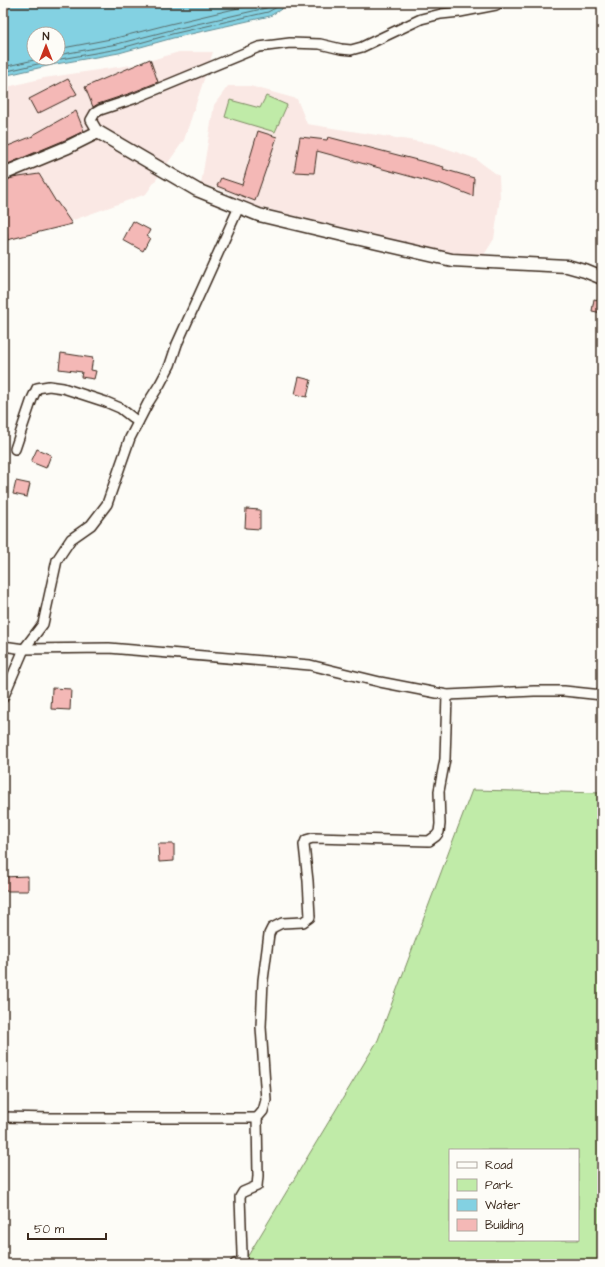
<svg xmlns="http://www.w3.org/2000/svg" width="605" height="1267" font-family="'Architects Daughter',sans-serif">
  <style>
    .built { fill: #fae8e4 }
    .green { fill: #c0eba8; stroke: #7e8a63; fill-rule: evenodd }
    .water { fill: #83d1e2; stroke: #668e94; fill-rule: evenodd }
    .lines { fill: none; stroke-linecap: round; stroke-linejoin: round }
    .shore { stroke: #586d6c; stroke-width: 1 }
    .building { fill: #f4b8b6; stroke: #3b2a1e }
    .minor-casing { stroke: #3b2a1e; stroke-width: 12 }
    .tertiary-casing { stroke: #3b2a1e; stroke-width: 15 }
    .minor { stroke: #fdfcf7; stroke-width: 9 }
    .tertiary { stroke: #fdfcf7; stroke-width: 12 }
  </style>
  <rect width="100%" height="100%" fill="#fdfcf7"/>
  <filter id="ink" filterUnits="userSpaceOnUse"><feTurbulence type="fractalNoise" baseFrequency=".025" numOctaves="2"/><feDisplacementMap in="SourceGraphic" scale="8" xChannelSelector="R" yChannelSelector="G"/><feConvolveMatrix kernelMatrix="1 2 1 2 8 2 1 2 1" color-interpolation-filters="sRGB"/></filter>
  <g filter="url(#ink)">
    <g class="built">
      <path d="M179 52H213L184 140 146 194 40 232 3 242V88L44 78 138 64Z"/>
      <path d="M228 86H250L297 99 307 124 434 144 476 159 499 176 500 198 494 239 484 255 463 260 408 243 254 206 224 191 201 184 214 105Z"/>
    </g>
    <g class="green">
      <path d="M266 96 287 105 275 132 225 117 230 100 260 108Z"/>
      <path d="M472 790 602 793V1264H243L378 1040ZM450 1150H578V1240H450Z"/>
    </g>
    <path class="water" d="M3 3H291L270 16 173 38 119 53 56 64 3 76ZM34 34H58V58H34Z"/>
    <g class="lines">
      <g class="shore">
        <path d="M58 49 116 38 170 24 260 3"/>
        <path d="M58 55 117 44 171 30 266 8 274 3"/>
        <path d="M3 67 43 58"/>
        <path d="M3 72 55 60 118 49 172 34 268 12 284 3"/>
      </g>
    </g>
    <g class="building">
      <path d="M150 59 158 82 131 93 98 104 93 107 85 87Z"/>
      <path d="M68 79 77 94 37 114 29 99Z"/>
      <path d="M76 111 84 131 65 140 3 166V148L33 136V135Z"/>
      <path d="M258 131 277 137 255 201 217 186 221 178 242 185Z"/>
      <path d="M300 137 327 140 328 137 444 167 443 169 474 178 473 196 439 183 438 184 317 151 314 173 294 172Z"/>
      <path d="M39 174 56 202H57L72 224 7 240V233L3 234V181L12 178Z"/>
      <path d="M133 221 150 230 147 236 150 238 143 251 123 240Z"/>
      <path d="M594 299 602 301V313L592 311Z"/>
      <path d="M61 353 93 358 91 370 96 371 94 379 81 377 82 372 59 369Z"/>
      <path d="M299 377 311 380 307 397 295 394Z"/>
      <path d="M37 449 51 455 46 468 31 462Z"/>
      <path d="M16 481 30 484 27 497 13 494Z"/>
      <path d="M246 509 260 510V529L245 528Z"/>
      <path d="M52 688 71 689 70 710 51 709Z"/>
      <path d="M158 844H174V861L159 862Z"/>
      <path d="M28 876V891H3V877Z"/>
    </g>
    <g class="lines">
      <g class="minor-casing">
        <g id="minor">
          <path d="M98 132 91 120 95 113 100 110 133 99 259 47 290 43 320 44 341 49 351 50 362 47 421 19 441 14 460 12 496 5 500 3"/>
          <path d="M15 449 32 399 37 388 49 386 63 388 106 402 120 408 138 422"/>
          <path d="M3 646 24 649 109 648 310 665 380 682 447 695 534 691H564L602 695"/>
          <path d="M3 698 24 649 43 624 57 560 71 539 91 525 107 504 130 438 148 403 160 384 170 365 177 344 239 207"/>
          <path d="M3 1117 51 1118H257"/>
          <path d="M235 1264H237L242 1259V1253L240 1197 243 1192 257 1186 258 1176 257 1118 263 1111 266 1100 261 1027 263 980 269 934 272 928 282 923 303 922 310 917 308 881 304 845 306 840 313 838 429 841 436 836 439 832 440 824 439 791 445 759 447 695"/>
        </g>
      </g>
      <g class="tertiary-casing">
        <path id="tertiary" d="M3 174 68 147 98 132 197 190 259 215 347 236 452 260 567 266 585 271 602 278"/>
      </g>
      <use href="#minor" class="minor"/>
      <use href="#tertiary" class="tertiary"/>
    </g>
  </g>
  <rect width="605" height="1267" fill="none" stroke="#fdfcf7" stroke-width="16"/>
  <rect x="8" y="8" width="589" height="1251" fill="none" stroke="#3b2a1e" stroke-width="1.5" filter="url(#ink)"/>
  <rect x="449" y="1149" width="130" height="92" fill="#fdfcf7" stroke="#afa8a0"/>
  <rect x="457" y="1162" width="20" height="6" fill="#fdfcf7" stroke="#afa8a0"/>
  <text x="485" y="1169" font-size="12" fill="#3b2a1e">Road</text>
  <rect x="457" y="1179" width="20" height="12" fill="#c0eba8" stroke="#afa8a0"/>
  <text x="485" y="1189" font-size="12" fill="#3b2a1e">Park</text>
  <rect x="457" y="1199" width="20" height="12" fill="#83d1e2" stroke="#afa8a0"/>
  <text x="485" y="1209" font-size="12" fill="#3b2a1e">Water</text>
  <rect x="457" y="1219" width="20" height="12" fill="#f4b8b6" stroke="#afa8a0"/>
  <text x="485" y="1229" font-size="12" fill="#3b2a1e">Building</text>
  <g transform="translate(46 46)"><circle r="19" fill="#fdfcf7" stroke="#afa8a0"/>
  <path d="M0-3L7 15L0 10L-7 15Z" fill="#c8321e"/>
  <text y="-6" font-size="11" font-weight="bold" text-anchor="middle" fill="#3b2a1e">N</text>
  </g>
  <path d="M28 1233v6h78v-6" fill="none" stroke="#3b2a1e" stroke-width="2"/>
  <text x="34" y="1233" font-size="12" fill="#3b2a1e" stroke="#fdfcf7" stroke-width="3" paint-order="stroke">50 m</text>
</svg>
